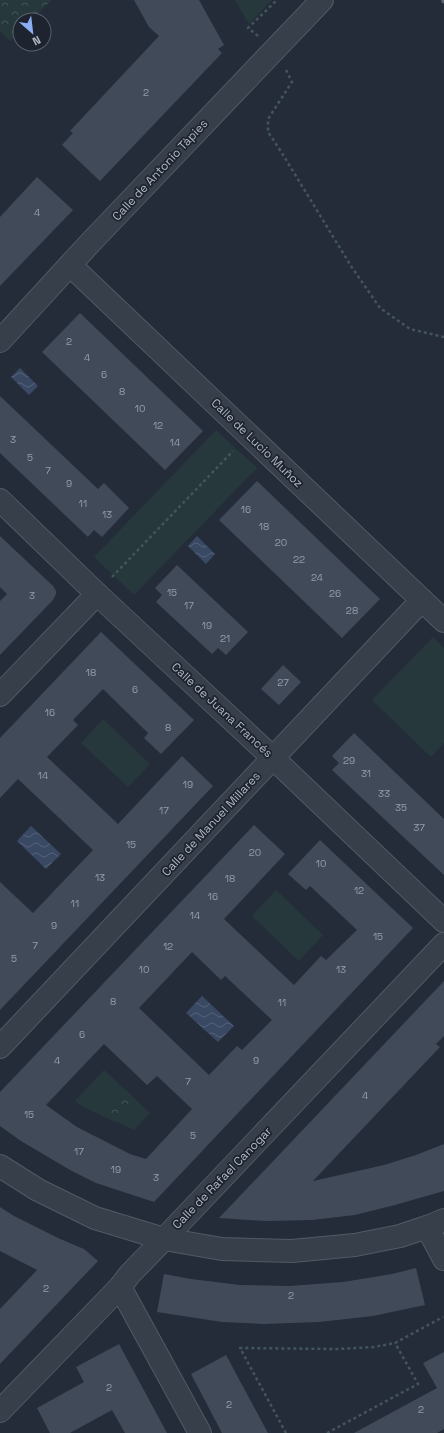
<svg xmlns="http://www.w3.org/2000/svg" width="444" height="1433" font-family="'Space Grotesk',sans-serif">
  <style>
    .green { fill: #26383b }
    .park { fill: url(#park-crowns) }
    .water { fill: url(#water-waves) }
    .building { fill: #404a59; fill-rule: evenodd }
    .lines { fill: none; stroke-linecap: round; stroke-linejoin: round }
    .minor-casing { stroke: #535966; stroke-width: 24 }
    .path { stroke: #435559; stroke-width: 2.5; stroke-dasharray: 3 3; stroke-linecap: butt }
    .minor { stroke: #373f4b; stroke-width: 22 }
    .rail { stroke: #5a6271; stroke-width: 3; stroke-dasharray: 4 4; stroke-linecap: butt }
    .labels { text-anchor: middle; stroke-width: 3.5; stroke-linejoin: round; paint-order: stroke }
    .number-label { font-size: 10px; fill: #969dab }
    .street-label { font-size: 12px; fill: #b3b9c6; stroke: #1d242f }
  </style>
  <defs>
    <pattern id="park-crowns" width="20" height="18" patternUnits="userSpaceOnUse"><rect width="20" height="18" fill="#26383b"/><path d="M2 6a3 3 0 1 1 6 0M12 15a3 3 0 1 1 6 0" fill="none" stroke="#435356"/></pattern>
    <pattern id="water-waves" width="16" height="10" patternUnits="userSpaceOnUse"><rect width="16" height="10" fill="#3a4963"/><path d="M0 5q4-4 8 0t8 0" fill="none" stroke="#546178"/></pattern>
  </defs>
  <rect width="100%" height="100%" fill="#242c3a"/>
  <g class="green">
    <path d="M235 0H272L249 24Z"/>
    <path d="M216 430 257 468 134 595 94 557Z"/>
    <path d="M433 637 444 648V743L431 757 372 700Z"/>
    <path d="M103 719 150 764 128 787 81 743Z"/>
    <path d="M276 890 323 935 299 961 252 916Z"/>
    <path d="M104 1070 150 1113 134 1130 83 1107 75 1101Z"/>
  </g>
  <g class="park">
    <path d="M0 0H52L31 20H20V31L10 41 0 31Z"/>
    <path d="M125 1089 137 1101 117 1122 100 1115Z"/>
  </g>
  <g class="water">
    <path d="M20 368 38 386 29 395 11 377Z"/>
    <path d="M197 536 215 554 206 564 188 546Z"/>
    <path d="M31 826 61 854 46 869 17 841Z"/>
    <path d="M202 996 234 1026 218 1042 186 1013Z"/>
  </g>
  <g class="building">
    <path d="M134 0H199L224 45 218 49 222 53 100 181 62 145 73 133 70 131 159 36 149 27Z"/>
    <path d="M37 177 73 210 0 286V217Z"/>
    <path d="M80 313 203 431 165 470 42 352Z"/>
    <path d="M0 396 98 489 104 483 129 508 102 537 94 530 88 537 0 453Z"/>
    <path d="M257 481 380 599 342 638 219 520Z"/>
    <path d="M0 536 53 586 56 591V594L53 600 0 655V601L7 594 0 587Z"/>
    <path d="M177 565 248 632 226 655 218 648 212 654 156 602 162 595 155 588Z"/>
    <path d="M101 632 194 720 161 754 144 738 148 733 103 689 73 720 78 725 47 757 118 824 182 756 213 786 0 1010V882L33 913 93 850 18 779 0 798V738Z"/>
    <path d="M283 665 301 682 279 705 261 689Z"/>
    <path d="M354 733 444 819V875L332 770 339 763 332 756Z"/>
    <path d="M254 825 285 854 224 919 294 985 321 956 326 960 357 930 310 886 306 890 288 874 320 840 413 928 154 1202 96 1183 70 1170 21 1141 0 1126V1092ZM192 952 221 980 225 976 272 1020 242 1050 237 1046 209 1075 139 1008ZM104 1044 147 1085 157 1076 192 1109 146 1159 130 1154 77 1127 46 1105Z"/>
    <path d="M444 981V1036L436 1044 440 1047 313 1181 384 1165 416 1155 444 1144V1191L395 1205 355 1215 312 1220 265 1221 219 1218Z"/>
    <path d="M0 1207 14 1216 58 1238 84 1249 98 1261 0 1364V1309L37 1270 0 1251Z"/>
    <path d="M416 1268 425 1305 373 1316 319 1322 264 1324 222 1322 157 1312 164 1274 191 1279 240 1285 290 1286 343 1282 392 1274Z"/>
    <path d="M119 1344 167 1433H125L112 1410 70 1433H50L37 1408 84 1382 76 1367Z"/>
    <path d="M444 1352V1429L437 1433H354L437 1388 423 1363Z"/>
    <path d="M226 1355 268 1433H222L191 1374Z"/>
  </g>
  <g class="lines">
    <g class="minor-casing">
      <g id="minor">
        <path d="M70 265 444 621"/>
        <path d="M0 341 90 243 322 0"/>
        <path d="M0 500 97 594 273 758 444 921"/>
        <path d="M0 695 97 594"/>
        <path d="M0 1047 422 600"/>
        <path d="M0 1166 38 1190 95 1218 164 1239 222 1249 292 1251 355 1245 400 1236 427 1227 444 1220"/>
        <path d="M427 1227 444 1259"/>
        <path d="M120 1287 200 1433"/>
        <path d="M0 1411 120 1287 130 1274 164 1239 444 944"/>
      </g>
    </g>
    <g class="path">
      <path d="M258 36 248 28 277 0"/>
      <path d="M286 70 292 82 268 119V132L280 150 351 266 380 308 410 329 444 337"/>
      <path d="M112 577 233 451"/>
      <path d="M286 1433 240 1348 338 1349 374 1347 395 1343 443 1317"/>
      <path d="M327 1433 418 1384 395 1343"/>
    </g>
    <use href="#minor" class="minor"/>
    <path class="rail" d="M442 0 444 3"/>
  </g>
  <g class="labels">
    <g class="number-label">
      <text x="146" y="96">2</text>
      <text x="37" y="216">4</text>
      <text x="69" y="345">2</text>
      <text x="87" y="361">4</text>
      <text x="104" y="378">6</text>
      <text x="122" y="395">8</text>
      <text x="140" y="412">10</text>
      <text x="158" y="429">12</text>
      <text x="13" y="443">3</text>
      <text x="175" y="446">14</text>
      <text x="30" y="461">5</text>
      <text x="48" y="474">7</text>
      <text x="69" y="487">9</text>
      <text x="83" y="507">11</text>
      <text x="246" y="513">16</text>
      <text x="107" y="518">13</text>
      <text x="264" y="530">18</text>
      <text x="281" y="546">20</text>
      <text x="299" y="563">22</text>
      <text x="317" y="581">24</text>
      <text x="172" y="596">15</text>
      <text x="335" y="597">26</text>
      <text x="32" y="599">3</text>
      <text x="189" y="609">17</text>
      <text x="352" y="614">28</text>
      <text x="207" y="629">19</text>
      <text x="225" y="642">21</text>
      <text x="91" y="676">18</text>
      <text x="283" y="686">27</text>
      <text x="135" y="693">6</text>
      <text x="50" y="716">16</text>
      <text x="168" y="731">8</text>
      <text x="349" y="764">29</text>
      <text x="366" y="777">31</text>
      <text x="43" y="779">14</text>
      <text x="188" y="788">19</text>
      <text x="384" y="797">33</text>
      <text x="401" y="811">35</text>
      <text x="164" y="814">17</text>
      <text x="419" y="831">37</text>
      <text x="131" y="848">15</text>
      <text x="255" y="856">20</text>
      <text x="321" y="867">10</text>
      <text x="100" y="881">13</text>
      <text x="230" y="882">18</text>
      <text x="359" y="894">12</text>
      <text x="213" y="900">16</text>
      <text x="75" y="907">11</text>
      <text x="195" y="919">14</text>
      <text x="54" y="929">9</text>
      <text x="378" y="940">15</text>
      <text x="35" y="949">7</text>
      <text x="168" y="950">12</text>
      <text x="14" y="962">5</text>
      <text x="144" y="973">10</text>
      <text x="341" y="973">13</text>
      <text x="113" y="1005">8</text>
      <text x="282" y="1006">11</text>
      <text x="82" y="1038">6</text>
      <text x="57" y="1064">4</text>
      <text x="256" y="1064">9</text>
      <text x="188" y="1085">7</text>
      <text x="365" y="1099">4</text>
      <text x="29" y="1118">15</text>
      <text x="193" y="1139">5</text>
      <text x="79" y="1155">17</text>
      <text x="116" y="1173">19</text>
      <text x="156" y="1181">3</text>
      <text x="46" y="1292">2</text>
      <text x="291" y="1299">2</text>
      <text x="109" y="1391">2</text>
      <text x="229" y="1408">2</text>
      <text x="421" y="1413">2</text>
    </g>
    <g class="street-label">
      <text transform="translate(160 170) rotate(-47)" y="4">Calle de Antonio Tàpies</text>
      <text transform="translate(257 443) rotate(44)" y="4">Calle de Lucio Muñoz</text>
      <text transform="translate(222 710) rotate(43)" y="4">Calle de Juana Francés</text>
      <text transform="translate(211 824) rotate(-47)" y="4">Calle de Manuel Millares</text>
      <text transform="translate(222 1178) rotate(-46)" y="4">Calle de Rafael Canogar</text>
    </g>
  </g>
  <g transform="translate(32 32) rotate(152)"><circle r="19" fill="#1d242f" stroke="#59606b"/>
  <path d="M0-3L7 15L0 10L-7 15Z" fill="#8caff2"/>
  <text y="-6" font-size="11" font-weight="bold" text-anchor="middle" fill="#b3b9c6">N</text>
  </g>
</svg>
